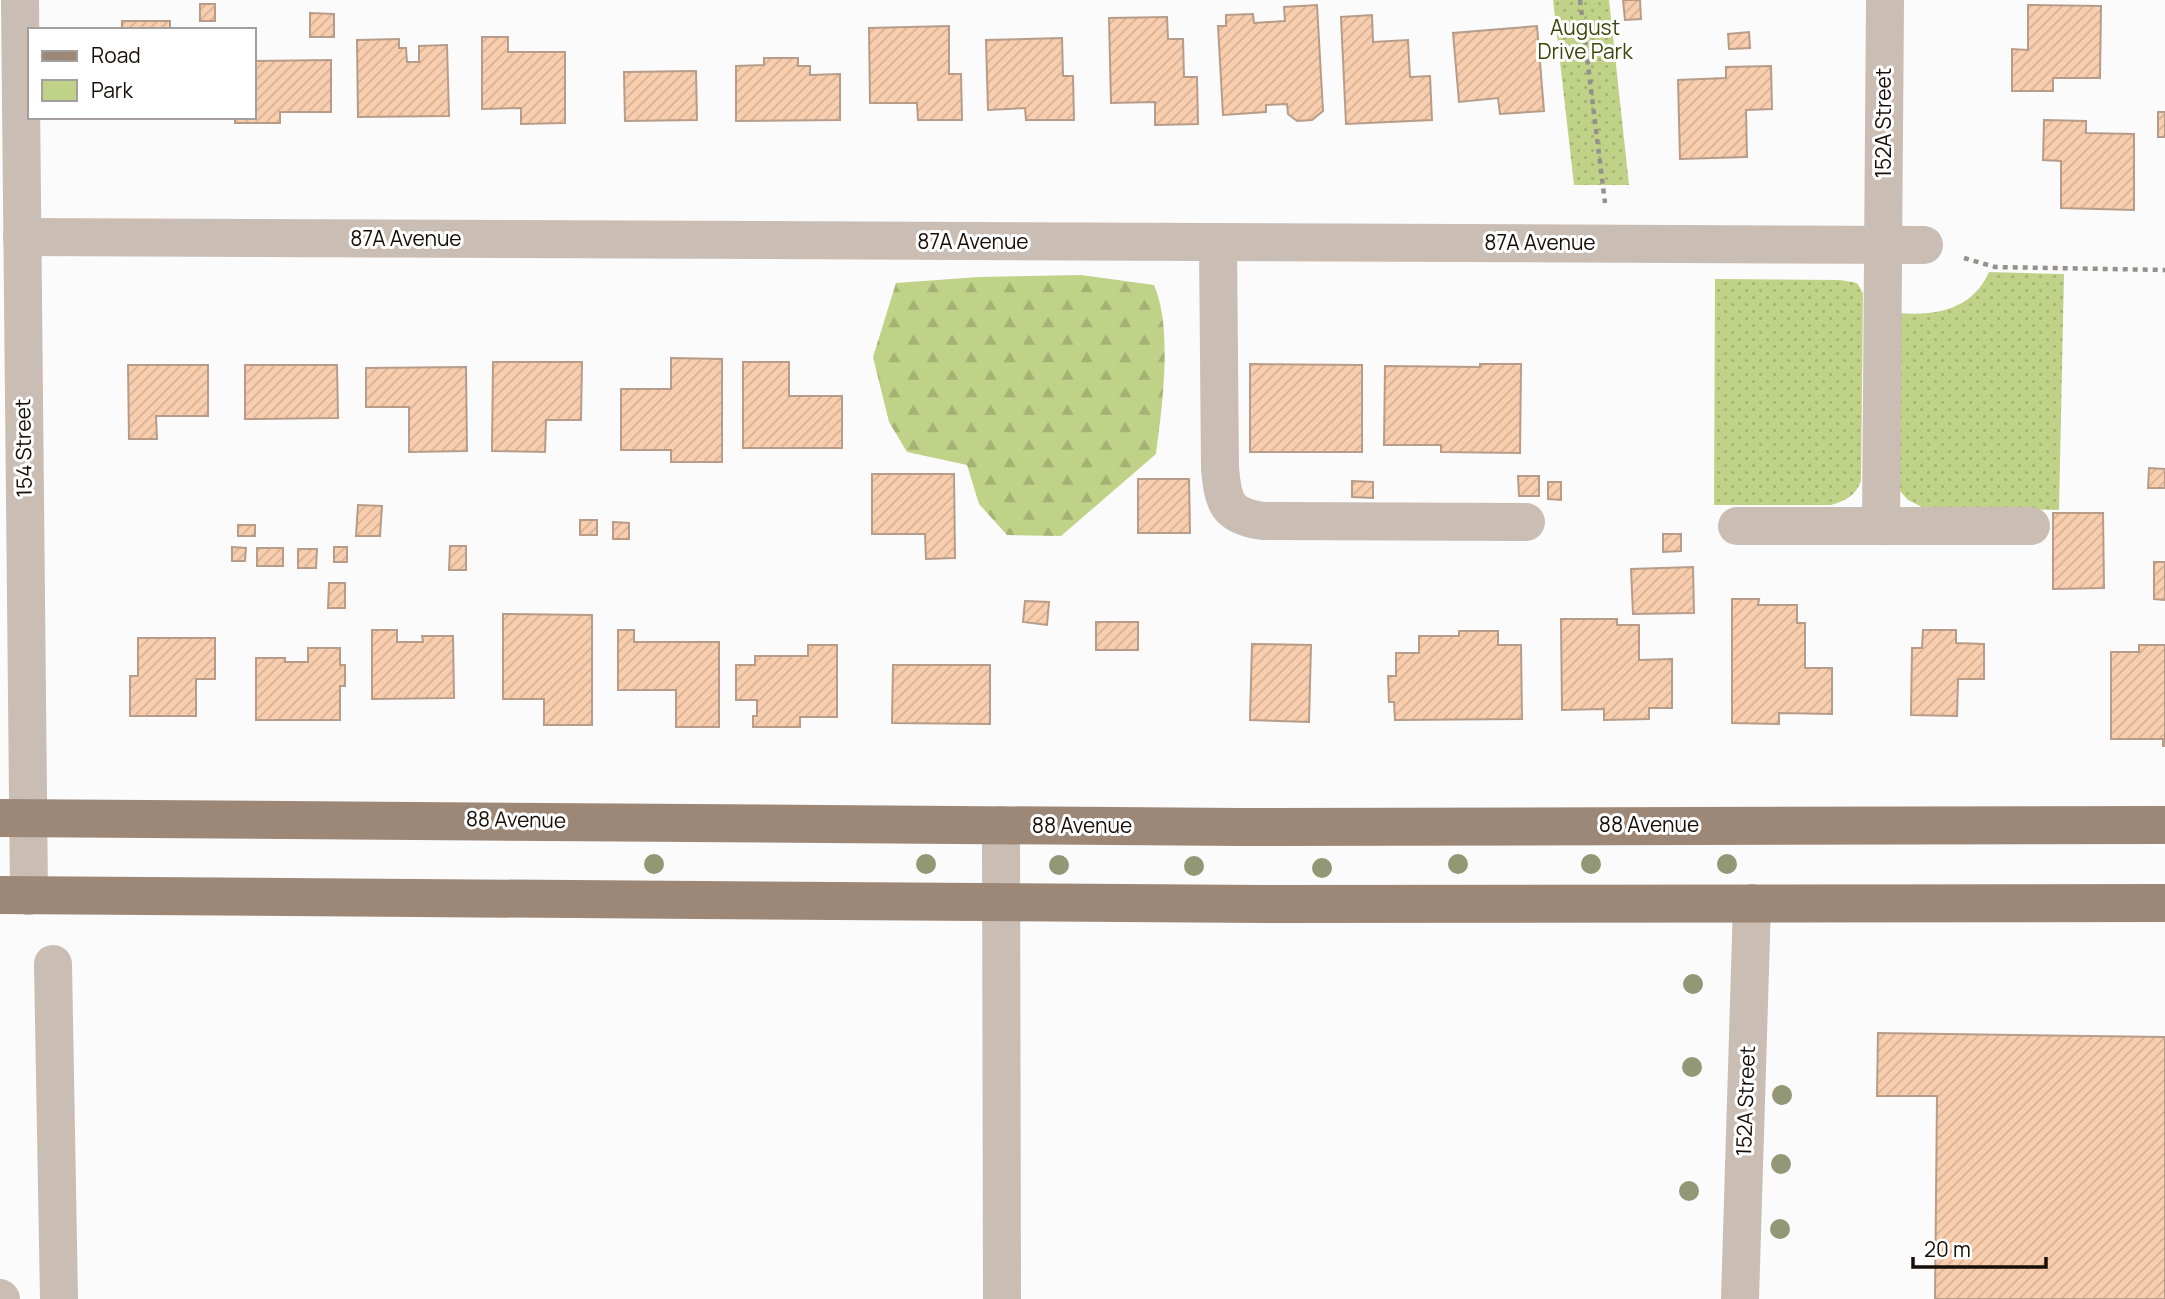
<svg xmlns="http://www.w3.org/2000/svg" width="2165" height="1299" font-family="Manrope,sans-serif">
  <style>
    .green { fill: url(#green-dots) }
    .forest { fill: url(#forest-firs) }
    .building { fill: url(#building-hatch); stroke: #b69c89; stroke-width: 2 }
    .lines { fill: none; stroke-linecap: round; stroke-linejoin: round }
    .path { stroke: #94908e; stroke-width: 4.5; stroke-dasharray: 5 5; stroke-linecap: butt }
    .minor { stroke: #c9bdb4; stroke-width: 38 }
    .major { stroke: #9d8878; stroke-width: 38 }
    .tree { fill: #929876 }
    .labels { text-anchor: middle; stroke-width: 6; stroke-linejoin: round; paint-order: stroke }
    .park-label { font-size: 21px; fill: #3c4709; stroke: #fff }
    .street-label { font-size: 21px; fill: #170e08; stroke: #fff }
  </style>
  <defs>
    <pattern id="green-dots" width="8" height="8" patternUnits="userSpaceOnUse" patternTransform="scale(1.75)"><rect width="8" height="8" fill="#c0d287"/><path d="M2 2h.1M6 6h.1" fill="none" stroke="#a4b373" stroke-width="1.8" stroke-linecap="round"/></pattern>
    <pattern id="forest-firs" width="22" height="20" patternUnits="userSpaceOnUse" patternTransform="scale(1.75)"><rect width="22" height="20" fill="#c0d287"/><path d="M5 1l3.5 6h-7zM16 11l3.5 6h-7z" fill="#a4b373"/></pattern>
    <pattern id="building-hatch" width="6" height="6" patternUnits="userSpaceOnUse" patternTransform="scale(1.75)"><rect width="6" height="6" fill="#f9ceae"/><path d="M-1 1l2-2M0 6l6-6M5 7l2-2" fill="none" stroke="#d5b094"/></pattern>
  </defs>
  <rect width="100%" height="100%" fill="#fbfbfb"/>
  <g class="green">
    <path d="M1553 0H1609L1629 185H1574Z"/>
    <path d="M1989 272 2064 274 2059 510 1922 507 1908 500 1899 490V313C1936 316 1972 310 1989 272Z"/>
    <path d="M1715 279 1840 280 1857 283 1863 293 1861 481C1855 496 1847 500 1831 505H1714Z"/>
  </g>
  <path class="forest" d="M1081 275 1154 285C1173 328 1162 408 1156 454L1061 536 1007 535 979 504 967 465 907 452 889 422 873 357 896 283 979 277Z"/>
  <g class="building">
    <path d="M1623 0H1640L1641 19 1625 20Z"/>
    <rect x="200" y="4" width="15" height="17"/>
    <path d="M1317 5 1323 111 1312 120 1297 121 1288 114 1287 104 1266 105V112L1223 115 1218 26H1226V15L1253 14 1254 23 1285 21 1284 7Z"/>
    <path d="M2028 5 2101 6 2100 78H2053V91H2012V49L2028 50Z"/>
    <path d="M310 13 334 14V37H310Z"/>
    <path d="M1372 15 1373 42 1408 40 1410 77 1430 76 1432 120 1346 124 1341 17Z"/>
    <path d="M1167 17 1168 39H1183L1184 77H1197L1198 124 1155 125V102L1111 103 1109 18Z"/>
    <rect x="122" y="21" width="48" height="9"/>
    <path d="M949 26V74H961L962 120H918L917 103H870L869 28Z"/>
    <path d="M1537 26 1544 111 1500 114 1498 98 1459 102 1453 33Z"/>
    <path d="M1749 32 1750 48 1729 49 1728 34Z"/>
    <path d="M482 37H508V52H565V123L521 124V108L482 109Z"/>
    <path d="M1062 38 1063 76H1073L1074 120H1026L1025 108 988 110 986 40Z"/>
    <path d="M399 39V48H406L407 62H419V46L447 45 449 116 358 117 357 40Z"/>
    <path d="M764 58H798V66H810V75L840 74V120L736 121V66L764 65Z"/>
    <path d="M331 60V112H280V123H235V117H254V61Z"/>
    <path d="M1771 66 1772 109 1746 110 1747 157 1680 159 1678 80 1726 78V67Z"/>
    <path d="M696 71 697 120 625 121 624 72Z"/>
    <rect x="2158" y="112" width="7" height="25"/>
    <path d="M2044 120 2086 121V133L2134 134V210L2061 208V161L2043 160Z"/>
    <path d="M671 358 722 359V462H671V450H621V389H671Z"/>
    <path d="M493 362H582L581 420H546L545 452 492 451Z"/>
    <path d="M743 362H789V396H842V448H743Z"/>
    <path d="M1250 364 1362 365V452H1250Z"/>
    <path d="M1480 364H1521L1520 453 1441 452V445H1384L1385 366 1480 367Z"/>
    <path d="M128 365H208V416H156L157 439H129Z"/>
    <path d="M245 365H337L338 418 245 419Z"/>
    <path d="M466 367 467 451 409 452V407H366V368Z"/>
    <path d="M2149 468 2165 469V488H2148Z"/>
    <path d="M872 474H954L955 558 926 559 925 534H872Z"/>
    <path d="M1518 476H1539V496H1519Z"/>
    <path d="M1138 479H1189L1190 533H1138Z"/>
    <path d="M1352 481 1373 482V498L1352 497Z"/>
    <path d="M1548 482H1561V500L1548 499Z"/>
    <path d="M358 505 382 506 380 536H356Z"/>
    <path d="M2053 513H2103L2104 588 2053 589Z"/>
    <rect x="580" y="520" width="17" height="15"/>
    <path d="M613 522 629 523V539H613Z"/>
    <rect x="238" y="525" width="17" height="11"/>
    <path d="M1663 534H1681V551L1663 552Z"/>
    <path d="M450 546H466V570H449Z"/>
    <path d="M232 547 246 548 245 561H232Z"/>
    <rect x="334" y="547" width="13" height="15"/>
    <rect x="257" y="548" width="26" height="18"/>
    <path d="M298 549H317L316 568H298Z"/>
    <path d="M2154 562H2165V600L2154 599Z"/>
    <path d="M1693 567 1694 613 1633 614 1631 569Z"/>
    <path d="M329 583H345V608H328Z"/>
    <path d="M1732 599H1759L1758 605H1797V623H1805V668H1832V714L1779 713V724L1732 723Z"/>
    <path d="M1025 601 1049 602 1047 625 1023 622Z"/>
    <path d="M503 614 592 615V725H544V699H503Z"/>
    <path d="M1561 619H1617V625H1639V660L1672 659V708H1649V719L1604 720V709L1562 710Z"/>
    <rect x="1096" y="622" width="42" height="28"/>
    <path d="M372 630H397V642H423L422 636H453L454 698 372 699Z"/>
    <path d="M618 630H634V642H719V727H676V690H618Z"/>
    <path d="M1923 630H1956V643L1984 644V679H1958L1957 716 1911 715 1912 648H1922Z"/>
    <path d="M1459 631H1498V645H1521L1522 719 1395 720 1394 702H1389L1388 676H1396V653H1419V636H1459Z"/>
    <path d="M138 638H215V679H196V716H130V676H138Z"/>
    <path d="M1252 644 1311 645 1309 722 1250 720Z"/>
    <path d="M808 645H837V717H800V727H753V716H757V700H736V665H755V656H808Z"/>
    <path d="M2139 645H2165V746H2163V739H2111V652H2139Z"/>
    <path d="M308 648H340V665H345V686H340V720H256V658H285V662H308Z"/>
    <path d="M893 665H990V724L892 723Z"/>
    <path d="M1878 1033 2165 1037V1299H1935L1937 1096H1877Z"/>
  </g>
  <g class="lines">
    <g class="path">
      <path d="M1580 0 1605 203"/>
      <path d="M1964 258 1995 267 2165 270"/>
    </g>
    <g class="minor">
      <path d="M20 0 29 896"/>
      <path d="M22 237 1924 245"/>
      <path d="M1218 243 1220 468C1223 502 1226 516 1263 521L1526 522"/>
      <path d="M1737 526H2031"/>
      <path d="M1881 526 1885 0"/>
      <path d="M1001 825 1002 1299"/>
      <path d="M53 964 59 1299"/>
      <path d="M0 1298 1 1299"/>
      <path d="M1740 1299 1752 903"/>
    </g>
    <g class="major">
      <path d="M0 818 1241 827 2165 825"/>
      <path d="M0 895 1265 904 2165 903"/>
    </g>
  </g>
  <g class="tree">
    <circle cx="654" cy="864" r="10"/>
    <circle cx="926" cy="864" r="10"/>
    <circle cx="1458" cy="864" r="10"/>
    <circle cx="1591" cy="864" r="10"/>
    <circle cx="1727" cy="864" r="10"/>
    <circle cx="1059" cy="865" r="10"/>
    <circle cx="1194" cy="866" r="10"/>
    <circle cx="1322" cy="868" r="10"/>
    <circle cx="1693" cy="984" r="10"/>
    <circle cx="1692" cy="1067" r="10"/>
    <circle cx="1782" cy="1095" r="10"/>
    <circle cx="1781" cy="1164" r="10"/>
    <circle cx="1689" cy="1191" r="10"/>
    <circle cx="1780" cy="1229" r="10"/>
  </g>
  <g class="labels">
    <g class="park-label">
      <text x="1585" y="35">August<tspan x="1585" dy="24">Drive Park</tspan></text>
    </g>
    <g class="street-label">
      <text transform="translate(1884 123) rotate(-90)" y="7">152A Street</text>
      <text x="406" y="246">87A Avenue</text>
      <text x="973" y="249">87A Avenue</text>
      <text x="1540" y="250">87A Avenue</text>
      <text transform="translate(24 448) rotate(-91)" y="7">154 Street</text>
      <text transform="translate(516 820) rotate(1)" y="7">88 Avenue</text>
      <text x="1649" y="832">88 Avenue</text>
      <text x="1082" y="833">88 Avenue</text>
      <text transform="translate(1746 1101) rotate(-88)" y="7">152A Street</text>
    </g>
  </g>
  <rect x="28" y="28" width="228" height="91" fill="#ffffff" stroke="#a29f9c" stroke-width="2"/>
  <rect x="42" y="51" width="35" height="10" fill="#9d8878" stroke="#a29f9c" stroke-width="2"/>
  <text x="91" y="63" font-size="21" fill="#170e08">Road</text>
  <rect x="42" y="80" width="35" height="21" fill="#c0d287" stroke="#a29f9c" stroke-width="2"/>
  <text x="91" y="98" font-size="21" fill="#170e08">Park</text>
  <path d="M1913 1257v10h133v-10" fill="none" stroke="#170e08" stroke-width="3.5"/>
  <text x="1924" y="1257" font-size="21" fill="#170e08" stroke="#ffffff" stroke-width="5" paint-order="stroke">20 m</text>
</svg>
